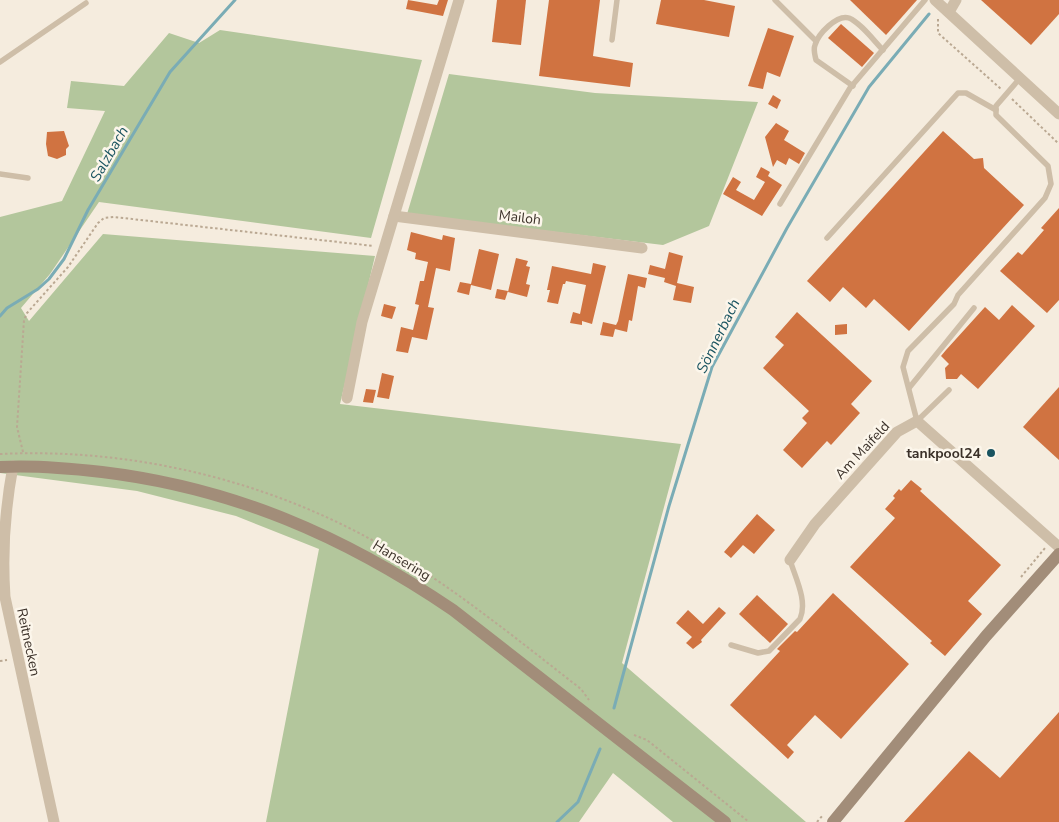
<svg xmlns="http://www.w3.org/2000/svg" width="1059" height="822" font-family="'Nunito Sans',sans-serif">
  <style>
    .green { fill: #b3c69c }
    .lines { fill: none; stroke-linecap: round; stroke-linejoin: round }
    .stream { stroke: #7aacb5; stroke-width: 3 }
    .building { fill: #d07341 }
    .path { stroke: #baa892; stroke-width: 2; stroke-dasharray: 2.5 2.5; stroke-linecap: butt }
    .lane { stroke: #cebea8; stroke-width: 5.5 }
    .street { stroke: #cebea8; stroke-width: 11 }
    .secondary { stroke: #a28d79; stroke-width: 12 }
    .poi-dot { fill: #1a5460; stroke: #fcf6eb; stroke-width: 2 }
    .labels { text-anchor: middle; stroke-width: 5; stroke-linejoin: round; paint-order: stroke }
    .street-label { font-size: 14px; fill: #3b3129; stroke: #fcf6eb }
    .poi-label { font-size: 14px; font-weight: bold; fill: #3b3129; stroke: #fcf6eb; text-anchor: end }
    .water-label { font-size: 15px; font-style: italic; fill: #1a5460; stroke: #fcf6eb }
  </style>
  <rect width="100%" height="100%" fill="#f5ecde"/>
  <g class="green">
    <path d="M220 30 422 60 371 238 99 202 50 274 21 308 29 321 103 234 375 256 340 404 681 444 622 663 806 822H673L613 773 579 822H266L319 549 236 516 137 491 0 473V217L62 201 105 111 67 108 71 81 124 86 169 33 199 43Z"/>
    <path d="M449 74 595 93 758 102 709 226 663 245 407 214Z"/>
  </g>
  <g class="lines">
    <g class="stream">
      <path d="M0 316 7 308 38 289 49 279 64 259 88 210 170 72 235 0"/>
      <path d="M614 708 669 506 712 367 787 228 869 87 929 14"/>
      <path d="M557 822 578 802 600 749"/>
    </g>
  </g>
  <g class="building">
    <path d="M408 0 437 5 439 0H448L443 16 406 9Z"/>
    <path d="M497 0H526L521 45 492 42Z"/>
    <path d="M549 0H600L593 56 633 63 630 87 539 76Z"/>
    <path d="M661 0H704L735 6 729 37 656 24Z"/>
    <path d="M850 0H917L886 35Z"/>
    <path d="M981 0H1059V14L1031 45Z"/>
    <path d="M841 24 874 53 862 67 828 38Z"/>
    <path d="M768 28 794 36 780 77 767 72 763 89 748 86Z"/>
    <path d="M773 95 781 100 777 109 768 104Z"/>
    <path d="M776 123 789 131 784 140 805 153 799 164 789 158 786 165 777 160 773 167 765 137Z"/>
    <path d="M64 131 69 146 66 149V155L57 159 48 156 46 144 47 132Z"/>
    <path d="M943 131 974 159 983 158 984 168 1024 205 909 331 874 299 866 308 843 287 830 302 807 281Z"/>
    <path d="M761 167 770 172 768 176 782 185 762 216 723 194 733 177 741 182 736 190 754 200 765 182 756 177Z"/>
    <path d="M1059 208V300L1047 313 1000 271 1018 252 1022 255 1044 230 1041 228Z"/>
    <path d="M411 232 442 240 443 235 455 238 450 271 436 268 428 307 434 308 427 340 412 337 408 353 396 351 401 327 413 330 419 305 415 304 420 281H424L428 262 415 259 416 253 407 250Z"/>
    <path d="M479 249 499 254 491 290 471 285 469 295 457 292 460 282 471 284Z"/>
    <path d="M669 252 683 256 677 283 694 287 691 303 673 300 676 286 664 282 665 278 648 274 650 265 665 269Z"/>
    <path d="M516 258 528 261 526 266 530 267 526 284 530 285 527 297 508 292Z"/>
    <path d="M593 263 606 266 592 324 582 321V325L570 323 573 312 580 314 586 285 566 281 565 284H563L558 304 547 302 550 290H547L552 266 591 274Z"/>
    <path d="M628 274 647 278 645 288 638 286 632 321 629 320 627 332 615 329 613 337 600 335 603 322 616 325 618 321Z"/>
    <path d="M497 289 508 291 505 300 495 298Z"/>
    <path d="M384 304 396 307 392 319 381 316Z"/>
    <path d="M1012 305 1035 326 978 389 961 374 957 379H946L945 368 949 364 941 356 946 350 985 307 999 320Z"/>
    <path d="M797 312 872 381 851 404 860 413 831 445 827 441 802 468 783 450 807 423 802 418 809 411 763 368 784 345 775 337Z"/>
    <path d="M847 324V334L835 335V325Z"/>
    <path d="M382 373 394 376 389 399 377 397Z"/>
    <path d="M1059 387V460L1023 427Z"/>
    <path d="M366 389 376 390 373 403 363 402Z"/>
    <path d="M911 480 922 489 920 491 1001 565 968 601 982 614 945 656 930 643 932 641 850 567 895 518 885 509 895 498 893 496 899 489 901 491Z"/>
    <path d="M757 514 775 530 754 554 743 545 731 558 724 552Z"/>
    <path d="M833 593 909 664 841 739 815 715 787 745 794 752 788 759 730 705 780 651 777 649 795 631 797 632Z"/>
    <path d="M757 595 788 624 770 643 739 614Z"/>
    <path d="M719 607 726 613 701 640 702 642 693 649 686 643 692 637 676 623 688 610 703 624Z"/>
    <path d="M1059 712V822H904L969 751 1000 778Z"/>
  </g>
  <g class="lines">
    <g class="path">
      <path d="M938 19V33L1001 89"/>
      <path d="M1012 99 1059 144"/>
      <path d="M23 452 17 427 24 320 27 313 68 267 98 223 104 218 114 217 374 246"/>
      <path d="M0 454C145 447 295 487 417 567 474 604 527 647 581 689L589 700"/>
      <path d="M1021 577 1045 548"/>
      <path d="M0 661 7 660"/>
      <path d="M634 735 647 740 749 822"/>
      <path d="M817 822 823 815"/>
    </g>
    <g class="lane">
      <path d="M775 0 816 41"/>
      <path d="M612 40 617 0"/>
      <path d="M0 62 86 3"/>
      <path d="M853 86 816 60C815 55 813 50 815 45 818 34 837 14 849 18 861 23 874 41 883 50"/>
      <path d="M0 174 28 178"/>
      <path d="M780 204 850 88 925 0"/>
      <path d="M827 238 958 93H966L996 110"/>
      <path d="M909 388 974 308"/>
      <path d="M949 390 917 421 903 367 908 351 954 304 958 295 1045 198 1051 184 1048 166 996 115V106L1021 77"/>
      <path d="M731 645 758 653 769 651 800 619C808 601 795 577 790 560"/>
    </g>
    <g class="street">
      <path d="M935 0 1059 114"/>
      <path d="M949 12 956 0"/>
      <path d="M394 216 642 248"/>
      <path d="M347 398 362 322 459 0"/>
      <path d="M13 466C5 509 2 553 5 597L54 822"/>
      <path d="M790 560 815 524 897 432 917 421 1059 547"/>
    </g>
    <g class="secondary">
      <path d="M0 467C34 465 68 468 102 472 234 488 344 536 453 610L725 822"/>
      <path d="M833 822 986 636 1059 554"/>
    </g>
  </g>
  <circle class="poi-dot" cx="991" cy="453" r="5"/>
  <g class="labels">
    <g class="street-label">
      <text transform="translate(520 217) rotate(7)" y="5">Mailoh</text>
      <text transform="translate(862 450) rotate(-47)" y="5">Am Maifeld</text>
      <text transform="translate(402 560) rotate(31)" y="5">Hansering</text>
      <text transform="translate(29 642) rotate(78)" y="5">Reitnecken</text>
    </g>
    <g class="poi-label">
      <text x="981" y="458">tankpool24</text>
    </g>
    <g class="water-label">
      <text transform="translate(109 154) rotate(-60)" y="5">Salzbach</text>
      <text transform="translate(718 336) rotate(-64)" y="5">Sönnerbach</text>
    </g>
  </g>
</svg>
